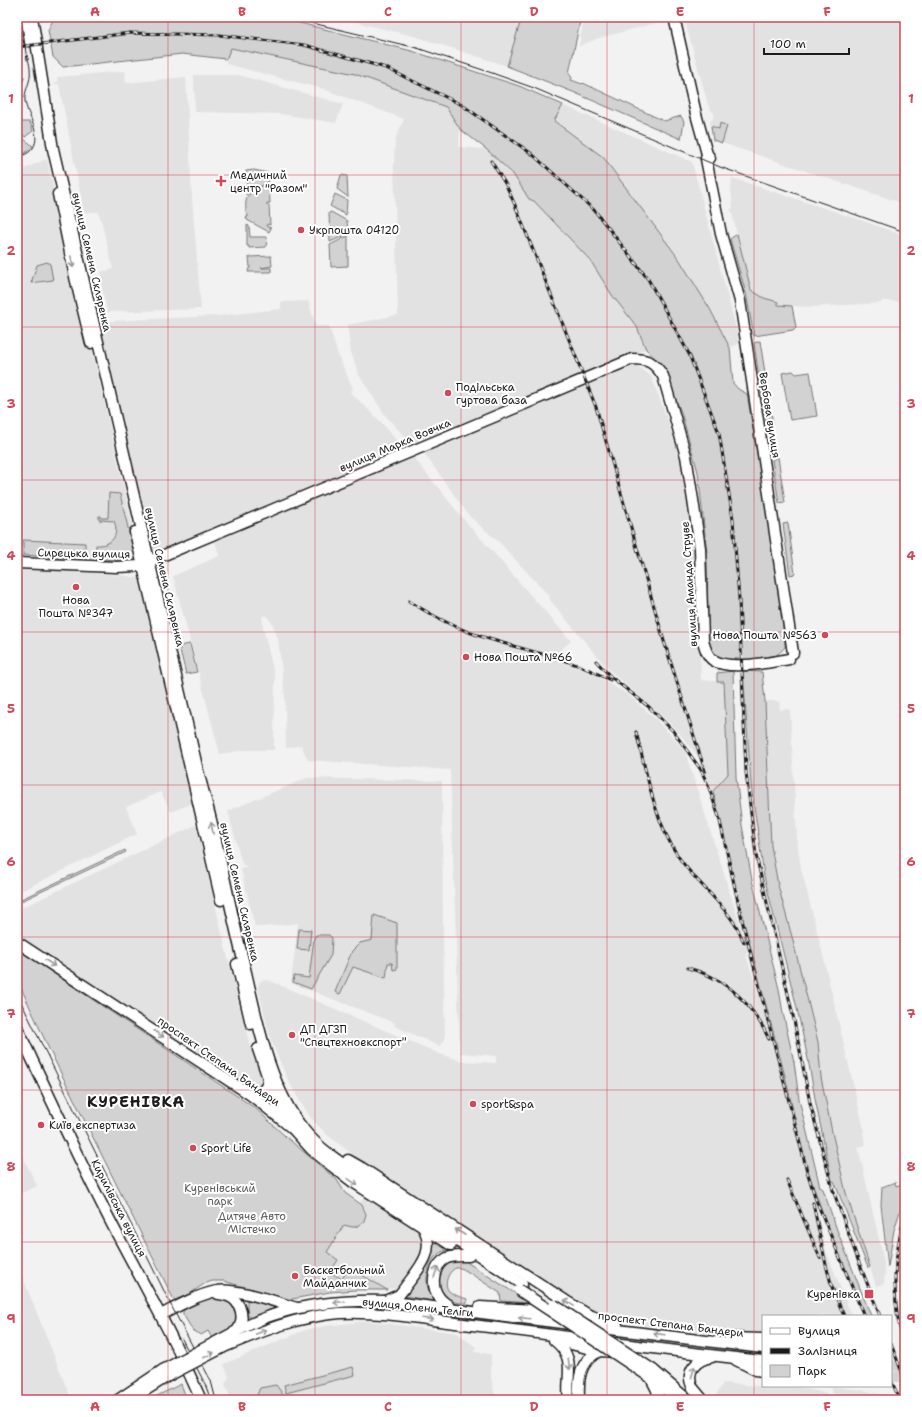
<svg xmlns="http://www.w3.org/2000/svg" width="922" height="1417" font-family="'Shantell Sans',sans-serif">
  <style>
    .built { fill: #e2e2e2 }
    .green { fill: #d2d2d2; stroke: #777 }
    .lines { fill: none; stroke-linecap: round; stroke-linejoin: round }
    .major-tunnel { stroke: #d2d2d2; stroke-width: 10; stroke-dasharray: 10 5; stroke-linecap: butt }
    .major-casing { stroke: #1c1c1c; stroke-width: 13 }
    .major { stroke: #fff; stroke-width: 10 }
    .tram { stroke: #1c1c1c; stroke-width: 1 }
    .rail-casing { stroke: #1c1c1c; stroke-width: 3 }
    .rail { stroke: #fff; stroke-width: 1.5; stroke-dasharray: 4.5; stroke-linecap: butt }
    .major-bridge-casing { stroke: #1c1c1c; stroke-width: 13; stroke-linecap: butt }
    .major-bridge { stroke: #fff; stroke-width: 10 }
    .oneway { stroke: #999 }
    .grid { fill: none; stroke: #d1495b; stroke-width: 1; stroke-opacity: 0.55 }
    .poi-dot { fill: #d1495b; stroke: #fff; stroke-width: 1.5 }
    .labels { text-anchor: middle; stroke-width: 4; stroke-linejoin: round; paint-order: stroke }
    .poi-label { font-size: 11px; fill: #1c1c1c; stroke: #fff; text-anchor: start }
    .street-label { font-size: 11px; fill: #1c1c1c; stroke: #fff }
    .park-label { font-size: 11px; fill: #5c5c5c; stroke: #fff }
    .district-label { font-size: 15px; font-weight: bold; letter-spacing: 1px; fill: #1c1c1c; stroke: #fff }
    .neatline { fill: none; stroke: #d1495b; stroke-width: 1.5 }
    .grid-label { font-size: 13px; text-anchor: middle; font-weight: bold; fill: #d1495b }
  </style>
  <rect width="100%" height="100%" fill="#f2f2f2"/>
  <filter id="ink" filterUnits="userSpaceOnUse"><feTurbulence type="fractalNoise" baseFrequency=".025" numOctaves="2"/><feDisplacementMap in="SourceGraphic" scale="8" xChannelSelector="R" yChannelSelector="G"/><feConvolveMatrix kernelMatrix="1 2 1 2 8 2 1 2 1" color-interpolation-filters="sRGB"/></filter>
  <g filter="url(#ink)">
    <g class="built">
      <path d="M335 17H520V23L507 66 417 37Z"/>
      <path d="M584 17H659L660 22 599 38 579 46Z"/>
      <path d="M684 17H905V204L713 140 710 124 711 120 713 119 714 113 711 110 708 105Z"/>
      <path d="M230 48 355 74 446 107 460 129 459 147 486 149 513 174 529 199 534 201 590 260 612 295 637 327 646 349 417 444 407 439 385 415 359 375 351 352 347 325 398 315 394 166 395 140 404 119 323 89 226 64V59Z"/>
      <path d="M125 71 126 83 186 77 192 198 201 309 107 312 100 278 103 277 101 272 113 269 101 220 98 212H84L59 84 53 85 58 81 57 77Z"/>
      <path d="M194 75H238L343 104 336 123 281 114 195 112Z"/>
      <path d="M563 105 692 162 740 343 730 348 710 309 679 259 603 157 554 121Z"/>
      <path d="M47 159 62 227 86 323 141 563 17 560V172Z"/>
      <path d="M732 178 861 220 905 236V302L882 301V303L811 307 778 305V302L764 298 751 290 745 268 731 209 733 208 731 189Z"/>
      <path d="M308 301 316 326H329L338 355 353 389 350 392 380 421 399 443 402 450 335 480 213 530 154 552 101 333 105 326 111 321 216 316 281 309V302Z"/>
      <path d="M635 364 651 376 685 467 696 549 701 680 724 682 728 774 713 791 699 758 676 729 608 669 549 599 550 597 498 541 470 517 421 449Z"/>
      <path d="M410 453 461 516 571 641 556 654V660L594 674 627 694 655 718 685 751 748 950 746 955 785 1076 826 1251 852 1316H763V1335L703 1333 641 1325 618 1321 598 1314 576 1305 383 1178 326 1134 311 1118 299 1100 286 1076 271 1040 258 988 260 981 268 980 440 1054 462 1061 496 1063V1056L460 1053 450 770 308 760 301 745 286 748 285 697 278 639 273 625 266 615 262 617 263 627 275 678 274 750H246L220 754 173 576 219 556 214 536Z"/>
      <path d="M17 568 120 575 138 578 141 582 193 803 171 812 161 792 126 807 137 834 17 893Z"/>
      <path d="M765 701H779L780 710 790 709 797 840 801 868 820 943 864 1130 863 1134 866 1145 858 1147 883 1257 885 1273 884 1284 876 1286 846 1193 832 1132 821 1077 818 1042 792 937 778 885 771 846Z"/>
      <path d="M307 778 442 781 443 934 445 1040 439 1046 394 1026 395 1023 291 983 298 923 263 927H255L241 869 248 867 242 864 228 811Z"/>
      <path d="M196 825 240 1009 251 1049 261 1077 262 1086 259 1089 251 1088 17 937V910Z"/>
      <path d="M17 1144 37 1186 17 1195Z"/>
      <path d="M366 1195 416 1229 423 1237 424 1242 421 1253 398 1287 387 1290 349 1267 342 1279 330 1272 338 1260 327 1252 344 1225 348 1226 364 1221 366 1214 365 1209 360 1203Z"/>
      <path d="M17 1263 70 1396 66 1397V1400H21L17 1390Z"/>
      <path d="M368 1321 457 1333 476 1347 475 1352 491 1354V1377L496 1400H231L225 1384 229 1377 224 1364 305 1330 325 1326Z"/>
      <path d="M723 1383 758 1386H794L821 1392 838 1400H717L715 1397Z"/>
      <path d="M832 1386 867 1391 884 1395 905 1397V1400H866L831 1393Z"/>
    </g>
    <g class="green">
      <path d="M183 17 280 18 412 51 519 86 563 105 554 121 603 157 679 259 710 309 730 348 733 383 738 389 747 394 771 535 785 637V647C780 653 775 657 767 659 756 662 723 662 714 654 710 651 709 645 708 640L707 553 698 472 681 412 662 366 646 349 637 327 612 295 590 260 534 201 529 199 513 174 486 149 460 129 446 107 355 74 231 48 226 59 182 54 63 67 53 57 48 30 54 18Z"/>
      <path d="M520 17H581L569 73 572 78 571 80 582 84 583 83 664 121 681 116 684 122 681 139 573 92 507 66 520 23Z"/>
      <path d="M17 122H30L33 131 25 137 17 128Z"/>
      <path d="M720 123 727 126 722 143 713 140 711 126 719 129Z"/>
      <path d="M24 139 33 146C28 152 24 154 17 155V144Z"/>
      <path d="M254 170 268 173 269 181 266 183 267 185 269 183 270 203H267V205H269L270 225 267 224 266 226 271 228 269 232 247 220 246 217H248V215L246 213C245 193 247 196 263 185L246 195 247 191 246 171Z"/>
      <path d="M341 175 347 176 348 197 337 189Z"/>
      <path d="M335 194 347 200 346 215 330 206Z"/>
      <path d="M331 212 347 221 348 234 330 242 329 213Z"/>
      <path d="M247 225 249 226 250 237H267L266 247 249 248V246H247Z"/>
      <path d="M737 234 751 290 764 298 778 302V305L792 306 796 327 793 330 754 336 746 293 730 239Z"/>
      <path d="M348 236V266L331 267 330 245Z"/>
      <path d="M271 256 272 266 261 268H271V272H248L249 268H250L249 257Z"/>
      <path d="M47 262 50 264 53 280 31 283 37 265Z"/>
      <path d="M760 341 773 424 766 425 754 343Z"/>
      <path d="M793 371 796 374 810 372 817 416 790 420 782 373Z"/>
      <path d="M778 457 785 502 779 503 772 460Z"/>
      <path d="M109 493 120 494 133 549 125 560 95 559 96 545C111 546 120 536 114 521L99 520V516H101V518H108Z"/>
      <path d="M788 523 795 574 790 575 783 524Z"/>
      <path d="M23 540 85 543V548L72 558 23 555Z"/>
      <path d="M190 644 197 672 186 674 179 646Z"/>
      <path d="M733 671 736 777 742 825 752 880 779 989 783 1013 794 1062 799 1099 820 1187 823 1189 837 1230 871 1316H865L861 1306 826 1222 806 1166 785 1076 744 923 713 791 728 774 724 682H717V673Z"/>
      <path d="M743 671 762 672 765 701 771 846 778 885 792 937 818 1042 821 1077 832 1132 846 1193 870 1267 868 1268 834 1181H832L816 1104 808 1059 796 1004 764 876 751 785Z"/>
      <path d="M125 850 126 852 17 903V901Z"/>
      <path d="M374 915 397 923V969L393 970 392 963H388L386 978 353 967 340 994 335 992 352 951 360 943 372 940Z"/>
      <path d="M299 929 311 930 309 950 297 949Z"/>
      <path d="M316 935H329L332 938 331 955 311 989 293 982 294 976 309 978 314 938Z"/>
      <path d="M17 949 255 1108 285 1136 337 1180 345 1193 362 1205 366 1214 364 1221 356 1227H352L344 1225 327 1252 338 1260 330 1272 342 1279 349 1267 387 1290H356L330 1292 287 1300 224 1281H212L204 1284 188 1295 174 1300 49 1049 17 979Z"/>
      <path d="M895 1182 896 1186 905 1183V1196L894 1230 888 1267 881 1205 882 1187Z"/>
      <path d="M432 1238 451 1250C430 1249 421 1280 431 1295 433 1297 436 1300 438 1302L405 1296C414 1283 439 1254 432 1238Z"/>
      <path d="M458 1258 465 1261 530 1303 501 1301 500 1293 465 1270C463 1269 459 1267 456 1268 448 1271 443 1285 449 1291 453 1295 461 1297 467 1299V1303C463 1303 458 1303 455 1302 439 1297 434 1277 445 1266 448 1262 453 1260 458 1258Z"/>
      <path d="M208 1296H220L237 1307V1324L231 1329 212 1338 208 1331 201 1335 193 1331 183 1314V1311L188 1307Z"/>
      <path d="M249 1299 276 1308 252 1318 247 1315V1300Z"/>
      <path d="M353 1367 355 1375 286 1393 284 1385Z"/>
      <path d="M181 1384 187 1400H149Z"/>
      <path d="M276 1385 282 1393 283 1400H257V1395L260 1388Z"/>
    </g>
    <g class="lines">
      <g class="major-tunnel">
        <path d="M891 1365 905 1368"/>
        <path d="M891 1376 905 1378"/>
      </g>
      <g class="major-casing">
        <g id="major">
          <path d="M25 17 29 41"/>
          <path d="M32 17 53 149 195 758C199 777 205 796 210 816 222 864 231 912 243 960 257 1017 267 1084 304 1130 321 1152 351 1169 374 1185 423 1219 473 1251 522 1284"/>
          <path d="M674 17 696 114 707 154 710 158"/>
          <path d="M707 154 706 159 721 234 740 301 793 653"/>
          <path d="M58 194 75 277 91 343"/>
          <path d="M135 532 221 900"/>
          <path d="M17 563 116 567 138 566 632 359C648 359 654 362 663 376L686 456 693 500 700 548 703 641C705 648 707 656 713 660 729 671 771 662 789 659"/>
          <path d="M17 942 251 1095 292 1128 311 1149 332 1166 353 1182 451 1245"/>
          <path d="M237 964 251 1024"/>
          <path d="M17 1027C49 1096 81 1165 116 1232 146 1288 176 1342 201 1400"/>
          <path d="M258 1049 276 1101 292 1128"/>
          <path d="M251 1095C261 1093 267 1090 268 1080"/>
          <path d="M348 1160 362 1168 566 1301 589 1315 617 1325"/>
          <path d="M218 1294C221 1294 225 1295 228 1296 242 1301 246 1321 236 1332"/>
          <path d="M385 1301 399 1295 403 1290C418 1269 437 1253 423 1227"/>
          <path d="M448 1305C445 1303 441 1300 439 1297 430 1285 433 1265 447 1258 454 1255 461 1256 469 1256"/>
          <path d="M480 1307 535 1310 556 1314"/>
          <path d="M161 1315C178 1306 197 1295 217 1291 234 1287 279 1303 297 1308"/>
          <path d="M730 1338 763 1339"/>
          <path d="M220 1340C237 1331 254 1321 273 1315 310 1303 347 1300 385 1301L763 1348"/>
          <path d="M554 1340C578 1359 565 1376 569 1400"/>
          <path d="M559 1341 599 1351 616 1352"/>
          <path d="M224 1347C262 1331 299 1316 340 1313 381 1311 422 1319 463 1324 563 1335 663 1351 763 1361"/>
          <path d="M736 1360 756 1370 763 1371"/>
          <path d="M653 1370 688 1400"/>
          <path d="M650 1377 678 1400"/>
          <path d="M652 1380 657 1390 659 1400"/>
          <path d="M118 1400 163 1370"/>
          <path d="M130 1400 168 1376"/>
          <path d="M579 1400C578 1379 579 1362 599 1351"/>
          <path d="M703 1400C700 1396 696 1392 693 1388 684 1371 697 1359 712 1357"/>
        </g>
      </g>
      <use href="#major" class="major"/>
      <g class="tram">
        <path d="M21 17 27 60"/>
        <path d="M287 17 417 48 492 73 534 88 720 167 905 232"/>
        <path d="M17 98 24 77"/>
        <path d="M17 156C24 156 29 153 33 148 42 134 27 115 25 101 24 92 29 85 30 77 31 69 29 62 27 55"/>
        <path d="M17 994 173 1309 211 1381 216 1400"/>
        <path d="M182 1339 205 1384 209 1395"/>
      </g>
      <g class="rail-casing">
        <g id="rail">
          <path d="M17 47 130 33 219 35 304 45 386 68 462 105 532 154 595 211 648 279 689 354 719 433 733 519 739 599 746 772 756 855 794 1020 810 1103 833 1190 858 1260 880 1316"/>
          <path d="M491 161 506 185 515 205 596 407 664 641 705 771"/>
          <path d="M409 601C431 615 455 628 480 636 524 651 569 657 610 680"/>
          <path d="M596 661 611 677 649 707 673 731 701 770 708 785 719 817 743 924 807 1171 816 1200 864 1316"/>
          <path d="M636 732C647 773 654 820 678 856 694 881 720 899 736 926 739 931 741 937 744 942"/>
          <path d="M688 968C726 978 752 1003 769 1039"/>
          <path d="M787 1180 820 1258"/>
          <path d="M813 1203 826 1265 832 1287 844 1316"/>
          <path d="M905 1214C893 1258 890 1302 905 1346"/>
          <path d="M891 1344 905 1380"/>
          <path d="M891 1380 900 1400"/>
        </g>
      </g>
      <use href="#rail" class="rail"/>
      <g class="major-bridge-casing">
        <g id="major-bridge">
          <path d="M519 1290 650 1377"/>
          <path d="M554 1305 653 1370"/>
          <path d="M163 1370 220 1340"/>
          <path d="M168 1376 224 1347"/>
        </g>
      </g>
      <use href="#major-bridge" class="major-bridge"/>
    </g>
    <defs><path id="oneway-shaft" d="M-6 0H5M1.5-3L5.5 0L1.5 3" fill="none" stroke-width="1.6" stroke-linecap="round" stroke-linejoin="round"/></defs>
    <g class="oneway">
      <use href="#oneway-shaft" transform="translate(72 262) rotate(79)"/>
      <use href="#oneway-shaft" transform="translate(212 828) rotate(-102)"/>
      <use href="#oneway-shaft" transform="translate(50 963) rotate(33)"/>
      <use href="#oneway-shaft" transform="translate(159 1034) rotate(34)"/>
      <use href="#oneway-shaft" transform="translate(353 1182) rotate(35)"/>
      <use href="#oneway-shaft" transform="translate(460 1232) rotate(-147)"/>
      <use href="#oneway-shaft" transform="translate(436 1272) rotate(-71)"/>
      <use href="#oneway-shaft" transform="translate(339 1302) rotate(174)"/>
      <use href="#oneway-shaft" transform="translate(569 1303) rotate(-149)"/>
      <use href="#oneway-shaft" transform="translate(524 1318) rotate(-173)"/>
      <use href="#oneway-shaft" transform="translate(428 1319) rotate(7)"/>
      <use href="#oneway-shaft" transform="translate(261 1332) rotate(-21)"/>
      <use href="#oneway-shaft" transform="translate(659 1334) rotate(-173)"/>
      <use href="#oneway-shaft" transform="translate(209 1355) rotate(-28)"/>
      <use href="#oneway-shaft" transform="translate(569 1364) rotate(82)"/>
      <use href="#oneway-shaft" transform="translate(693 1372) rotate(-75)"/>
    </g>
  </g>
  <path class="grid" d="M168 17V1400M315 17V1400M461 17V1400M607 17V1400M754 17V1400M17 175H905M17 327H905M17 480H905M17 632H905M17 785H905M17 937H905M17 1090H905M17 1242H905"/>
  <g class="poi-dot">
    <path d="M219 175h4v4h4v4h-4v4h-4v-4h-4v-4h4z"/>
    <circle cx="301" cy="230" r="4"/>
    <circle cx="448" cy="393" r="4"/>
    <circle cx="76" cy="587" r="4"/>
    <circle cx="825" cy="635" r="4"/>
    <circle cx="466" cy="657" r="4"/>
    <circle cx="292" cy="1035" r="4"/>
    <circle cx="473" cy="1104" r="4"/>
    <circle cx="41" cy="1125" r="4"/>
    <circle cx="193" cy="1148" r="4"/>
    <circle cx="295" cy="1276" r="4"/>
    <rect x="864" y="1289" width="10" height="10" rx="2"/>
  </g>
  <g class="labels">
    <g class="poi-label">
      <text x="230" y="179">Медичний<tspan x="230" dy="13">центр "Разом"</tspan></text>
      <text x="309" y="234">Укрпошта 04120</text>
      <text x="456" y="391">Подільська<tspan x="456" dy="13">гуртова база</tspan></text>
      <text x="76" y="604" text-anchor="middle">Нова<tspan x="76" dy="13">Пошта №347</tspan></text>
      <text x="817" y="639" text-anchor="end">Нова Пошта №563</text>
      <text x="474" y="661">Нова Пошта №66</text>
      <text x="300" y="1033">ДП ДГЗП<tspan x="300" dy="13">"Спецтехноекспорт"</tspan></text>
      <text x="481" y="1108">sport&amp;spa</text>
      <text x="49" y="1129">Київ експертиза</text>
      <text x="201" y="1152">Sport Life</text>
      <text x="303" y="1274">Баскетбольний<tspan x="303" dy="13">Майданчик</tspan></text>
      <text x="860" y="1298" text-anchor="end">Куренівка</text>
    </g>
    <g class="street-label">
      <text transform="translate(92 262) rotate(77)" y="4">вулиця Семена Скляренка</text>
      <text transform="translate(770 415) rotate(81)" y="4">Вербова вулиця</text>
      <text transform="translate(395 445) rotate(-23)" y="4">вулиця Марка Вовчка</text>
      <text transform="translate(84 553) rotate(1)" y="4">Сирецька вулиця</text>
      <text transform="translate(165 577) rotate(77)" y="4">вулиця Семена Скляренка</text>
      <text transform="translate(689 584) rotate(-94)" y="4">вулиця Аманда Струве</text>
      <text transform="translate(240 892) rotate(77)" y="4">вулиця Семена Скляренка</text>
      <text transform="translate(219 1061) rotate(35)" y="4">проспект Степана Бандери</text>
      <text transform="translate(119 1208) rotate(63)" y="4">Кирилівська вулиця</text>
      <text transform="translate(418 1307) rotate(6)" y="4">вулиця Олени Теліги</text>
      <text transform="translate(671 1324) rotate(7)" y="4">проспект Степана Бандери</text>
    </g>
    <g class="park-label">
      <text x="220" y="1192">Куренівський<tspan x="220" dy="13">парк</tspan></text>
      <text x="252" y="1220">Дитяче Авто<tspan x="252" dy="13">Містечко</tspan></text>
    </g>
    <g class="district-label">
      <text x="136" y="1107">КУРЕНІВКА</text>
    </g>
  </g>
  <rect width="922" height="1417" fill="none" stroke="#fff" stroke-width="44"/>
  <rect x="762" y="1315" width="130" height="72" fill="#ffffff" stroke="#a4a4a4"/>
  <rect x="770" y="1328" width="20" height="6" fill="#ffffff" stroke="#a4a4a4"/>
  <text x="798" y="1335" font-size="12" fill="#1c1c1c">Вулиця</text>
  <rect x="770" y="1348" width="20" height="6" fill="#1c1c1c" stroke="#a4a4a4"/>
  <text x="798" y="1355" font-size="12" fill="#1c1c1c">Залізниця</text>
  <rect x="770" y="1365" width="20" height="12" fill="#d2d2d2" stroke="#a4a4a4"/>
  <text x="798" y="1375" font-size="12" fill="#1c1c1c">Парк</text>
  <path d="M764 48v6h85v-6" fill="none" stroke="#1c1c1c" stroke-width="2"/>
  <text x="770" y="48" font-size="12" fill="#1c1c1c" stroke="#ffffff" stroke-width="3" paint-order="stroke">100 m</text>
  <rect x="22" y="22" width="878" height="1373" class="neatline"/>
  <g class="grid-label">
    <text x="95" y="16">A</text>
    <text x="242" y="16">B</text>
    <text x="388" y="16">C</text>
    <text x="534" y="16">D</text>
    <text x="680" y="16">E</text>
    <text x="827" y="16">F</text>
    <text x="11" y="103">1</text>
    <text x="911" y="103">1</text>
    <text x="11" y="255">2</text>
    <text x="911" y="255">2</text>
    <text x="11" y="408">3</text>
    <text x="911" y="408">3</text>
    <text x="11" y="560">4</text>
    <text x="911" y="560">4</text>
    <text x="11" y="713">5</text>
    <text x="911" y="713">5</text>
    <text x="11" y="866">6</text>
    <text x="911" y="866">6</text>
    <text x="11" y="1018">7</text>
    <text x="911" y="1018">7</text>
    <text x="11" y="1171">8</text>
    <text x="911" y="1171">8</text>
    <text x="11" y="1323">9</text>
    <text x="911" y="1323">9</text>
    <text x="95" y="1411">A</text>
    <text x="242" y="1411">B</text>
    <text x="388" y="1411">C</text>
    <text x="534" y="1411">D</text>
    <text x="680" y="1411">E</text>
    <text x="827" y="1411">F</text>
  </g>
</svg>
